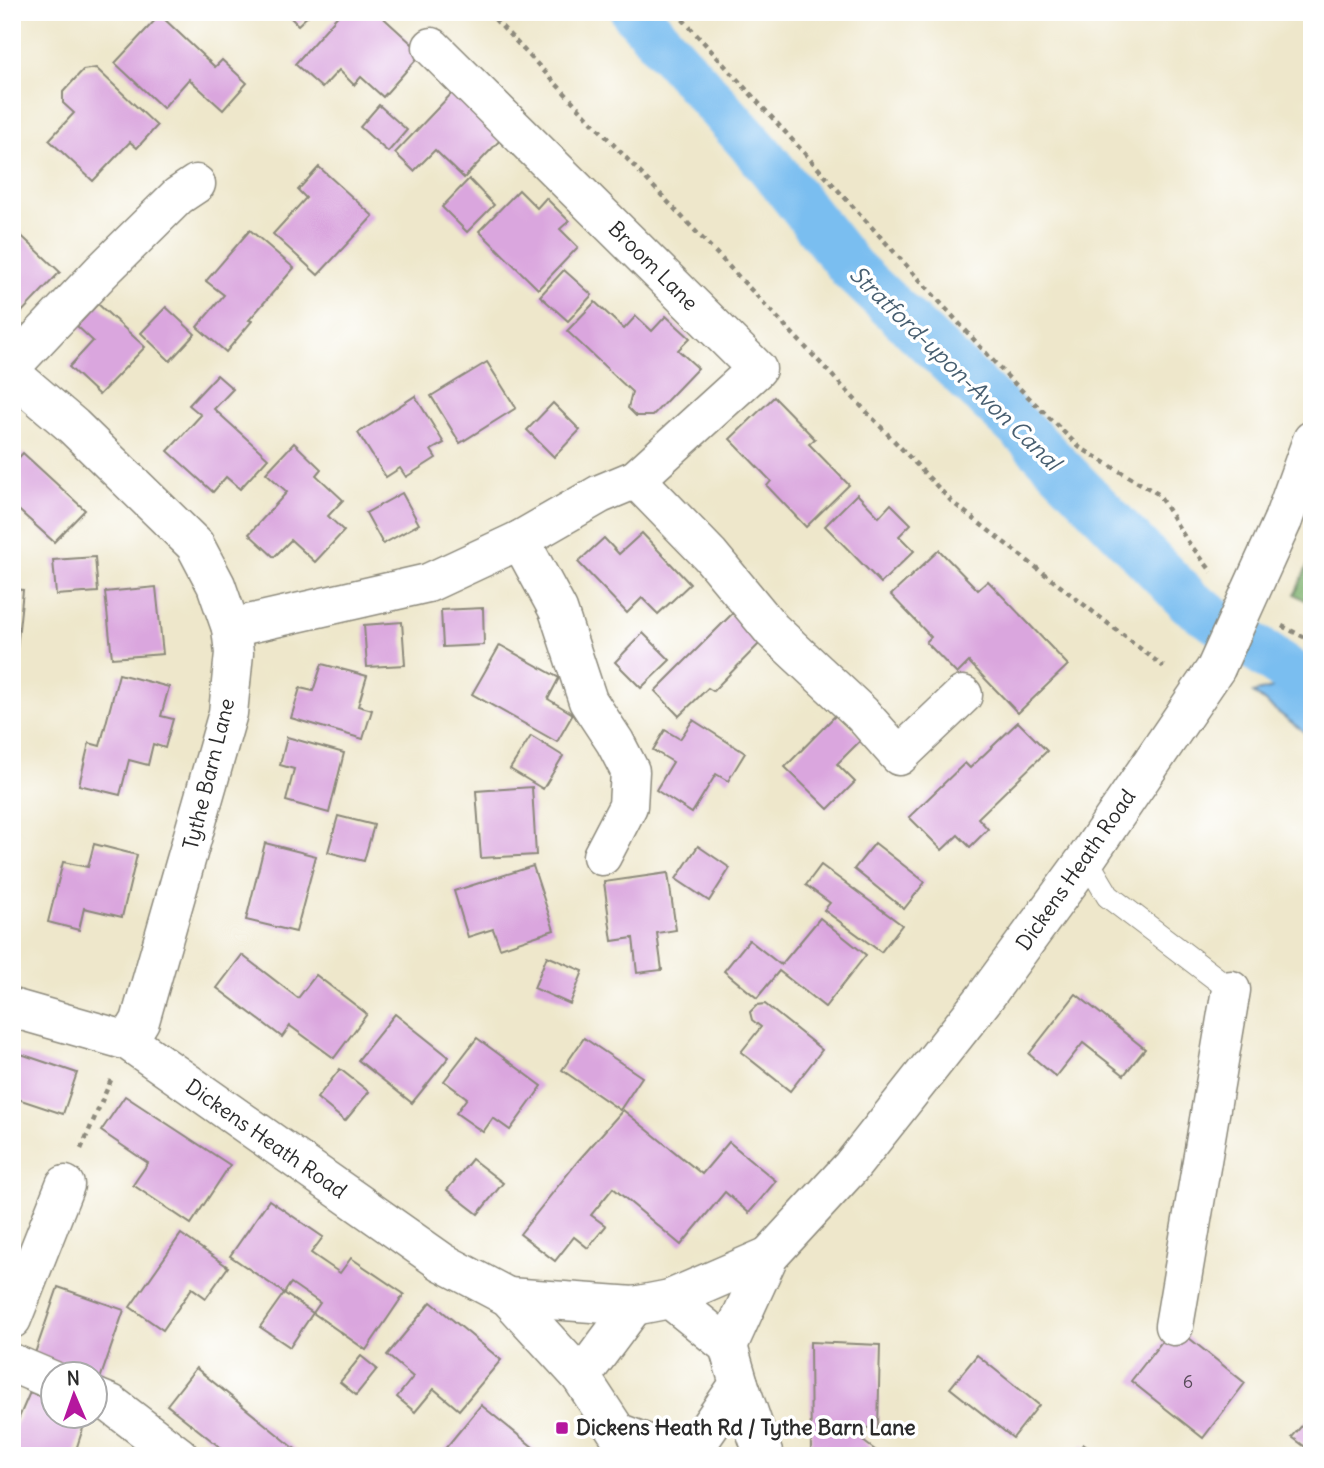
<svg xmlns="http://www.w3.org/2000/svg" width="1324" height="1468" font-family="Delius,sans-serif">
  <style>
    .forest { fill: #7bb06c; stroke: #536e4c; stroke-width: 2 }
    .water { fill: #7abef0; stroke: #52748e; stroke-width: 2 }
    .lines { fill: none; stroke-linecap: round; stroke-linejoin: round }
    .canal { stroke: #7abef0; stroke-width: 47 }
    .building { fill: #daa6de; fill-rule: evenodd }
    .service-casing { stroke: #8c897b; stroke-width: 25 }
    .minor-casing { stroke: #8c897b; stroke-width: 41 }
    .tertiary-casing { stroke: #8c897b; stroke-width: 41 }
    .path { stroke: #8c897b; stroke-width: 4.5; stroke-dasharray: 5 5; stroke-linecap: butt }
    .service { stroke: #fff; stroke-width: 23 }
    .minor { stroke: #fff; stroke-width: 38 }
    .tertiary { stroke: #fff; stroke-width: 38 }
    .tertiary-bridge-casing { stroke: #8c897b; stroke-width: 41; stroke-linecap: butt }
    .tertiary-bridge { stroke: #fff; stroke-width: 38 }
    .poi-dot { fill: #b5179e; stroke: #fff; stroke-width: 2.5 }
    .labels { text-anchor: middle; stroke-width: 7; stroke-linejoin: round; paint-order: stroke }
    .number-label { font-size: 18px; fill: #574a58 }
    .street-label { font-size: 21px; fill: #2b2b2b; stroke: #fff }
    .poi-label { font-size: 21px; font-weight: bold; fill: #2b2b2b; stroke: #fff; text-anchor: start }
    .water-label { font-size: 23px; font-style: italic; fill: #475e70; stroke: #fff }
  </style>
  <rect width="100%" height="100%" fill="#fff"/>
  <filter id="ink" filterUnits="userSpaceOnUse"><feTurbulence type="fractalNoise" baseFrequency=".0143" numOctaves="2"/><feDisplacementMap in="SourceGraphic" scale="14" xChannelSelector="R" yChannelSelector="G"/><feConvolveMatrix kernelMatrix="1 2 1 2 8 2 1 2 1" color-interpolation-filters="sRGB"/></filter>
  <filter id="wash" filterUnits="userSpaceOnUse"><feTurbulence type="fractalNoise" baseFrequency=".00686" numOctaves="4" result="noise"/><feDisplacementMap in="SourceGraphic" scale="28" xChannelSelector="R" yChannelSelector="G"/><feGaussianBlur stdDeviation="1.57" result="paint"/><feColorMatrix in="noise" values="0 0 0 0 0 0 0 0 0 0 0 0 0 0 0 0 0 1.4 0 .05"/><feComposite in="paint" operator="in"/></filter>
  <g filter="url(#wash)">
    <rect width="100%" height="100%" fill="#eee7cb"/>
    <path class="forest" d="M1312 556V605L1295 594Z"/>
    <path class="water" d="M1312 678V738L1253 693Z"/>
    <g class="lines">
      <path class="canal" d="M634 12 760 154 851 268 1028 436 1190 602 1312 687"/>
    </g>
    <g id="blocks">
      <g class="building">
        <path d="M285 12H312L298 25Z"/>
        <path d="M341 12H377L422 53 383 97 361 77 354 85 339 70 322 88 295 64Z"/>
        <path d="M160 15 215 67 222 60 247 83 223 110 189 79 163 108 115 63Z"/>
        <path d="M96 68 157 126 137 148 130 142 93 181 49 140 74 113 63 103V92L83 70Z"/>
        <path d="M455 90 504 136 464 178 435 150 414 171 395 153Z"/>
        <path d="M379 105 407 130 388 152 360 127Z"/>
        <path d="M319 167 373 216 318 275 273 234 306 198 298 190Z"/>
        <path d="M469 179 494 205 467 232 442 207Z"/>
        <path d="M519 190 537 208 546 198 569 221 560 229 578 247 538 289 479 231Z"/>
        <path d="M12 227 60 272 18 316 12 311Z"/>
        <path d="M250 230 294 268 249 320 252 321 226 352 197 327 224 295 206 281Z"/>
        <path d="M564 270 592 295 568 321 540 296Z"/>
        <path d="M595 302 624 329 636 316 652 331 666 316 690 338 678 350 698 368 652 416H636L628 408 632 392 567 331Z"/>
        <path d="M98 304 145 347 99 395 69 367 93 341 77 326Z"/>
        <path d="M166 307 195 334 170 361 141 333Z"/>
        <path d="M487 362 516 408 460 443 431 396Z"/>
        <path d="M217 375 233 389 214 409 268 458 240 489 226 477 213 492 168 451 201 415 189 405Z"/>
        <path d="M415 396 444 443 431 450 436 458 406 477 400 468 386 477 358 433Z"/>
        <path d="M774 397 815 439 809 444 849 485 806 527 767 486 771 481 730 439Z"/>
        <path d="M553 403 580 430 554 457 527 430Z"/>
        <path d="M294 443 321 469 316 475 343 500 328 516 344 531 315 562 291 540 274 557 249 534 287 492 266 473Z"/>
        <path d="M23 453 85 510 54 542 12 504V465Z"/>
        <path d="M402 493 419 524 383 544 366 513Z"/>
        <path d="M857 494 879 517 891 504 911 524 899 536 914 551 881 583 825 526Z"/>
        <path d="M642 533 690 584 658 614 642 598 627 613 578 562 604 538 619 554Z"/>
        <path d="M939 550 978 590 988 581 1068 665 1018 713 969 662 957 674 926 642 931 637 891 595Z"/>
        <path d="M95 557 98 592 56 595 53 560Z"/>
        <path d="M156 587 163 654 112 658 105 592Z"/>
        <path d="M12 589 23 590 17 649H12Z"/>
        <path d="M483 608 484 645 443 647 441 610Z"/>
        <path d="M734 612 763 640 713 691 708 688 679 716 655 691Z"/>
        <path d="M402 622 405 665 367 667 364 625Z"/>
        <path d="M643 633 670 660 641 688 615 662Z"/>
        <path d="M500 645 559 678 548 699 573 714 557 742 472 694Z"/>
        <path d="M322 664 367 676 358 706 372 710 363 739 291 718 300 688 313 691Z"/>
        <path d="M119 674 169 687 161 716 173 719 165 748 153 744 148 765 129 760 120 795 79 785 89 743 100 746Z"/>
        <path d="M836 715 862 739 837 764 855 782 828 809 785 767Z"/>
        <path d="M693 720 745 753 728 781 716 774 692 813 656 790 673 762 653 750 665 730 680 739Z"/>
        <path d="M1018 722 1047 751 978 818 988 829 970 847 958 835 942 850 909 817 965 763 970 768Z"/>
        <path d="M531 736 563 756 543 789 510 769Z"/>
        <path d="M287 737 344 753 329 813 286 801 294 769 280 765Z"/>
        <path d="M532 787 536 855 481 858 476 791Z"/>
        <path d="M338 816 374 825 364 861 328 852Z"/>
        <path d="M12 843H18L14 895H12Z"/>
        <path d="M265 843 316 856 296 932 246 920Z"/>
        <path d="M875 843 925 882 904 909 854 869Z"/>
        <path d="M94 844 137 855 122 917 84 908 79 930 48 922 63 862 88 867Z"/>
        <path d="M698 846 730 868 709 901 676 879Z"/>
        <path d="M821 865 902 925 881 952 824 910 830 903 806 885Z"/>
        <path d="M533 866 554 930 500 948 493 929 468 937 454 891Z"/>
        <path d="M668 873 676 930 657 933 662 970 637 973 633 938 612 941 604 882Z"/>
        <path d="M820 918 866 955 825 1007 779 971 757 998 724 971 749 940 781 965Z"/>
        <path d="M242 955 298 998 316 975 367 1014 334 1058 290 1026 282 1037 217 988Z"/>
        <path d="M547 956 583 971 570 1004 534 988Z"/>
        <path d="M1076 994 1145 1049 1124 1075 1083 1043 1056 1077 1029 1054Z"/>
        <path d="M765 1004 822 1050 790 1091 741 1052 761 1027 752 1020 750 1012 757 1005Z"/>
        <path d="M395 1014 449 1057 412 1103 358 1060Z"/>
        <path d="M477 1038 542 1086 510 1130 493 1118 483 1132 456 1113 467 1098 444 1081Z"/>
        <path d="M584 1038 642 1077 620 1110 562 1070Z"/>
        <path d="M15 1052 77 1073 63 1114 12 1097V1061Z"/>
        <path d="M340 1069 369 1092 345 1121 317 1098Z"/>
        <path d="M125 1096 230 1165 191 1224 133 1185 148 1163 101 1131Z"/>
        <path d="M623 1110 702 1174 729 1142 776 1181 749 1213 725 1192 681 1245 613 1188 591 1215 606 1226 588 1248 574 1237 555 1261 520 1234 578 1161Z"/>
        <path d="M472 1159 503 1183 478 1214 447 1190Z"/>
        <path d="M269 1200 323 1237 311 1253 340 1273 351 1258 404 1294 366 1350 313 1313 290 1347 260 1327 284 1293 230 1256ZM291 1283 320 1303 313 1313 284 1293Z"/>
        <path d="M181 1234 228 1267 206 1298 192 1288 163 1330 130 1307Z"/>
        <path d="M58 1287 124 1310 99 1382 94 1381V1374H74L33 1359Z"/>
        <path d="M431 1302 501 1360 459 1410 434 1389 415 1412 397 1397 413 1377 387 1355Z"/>
        <path d="M1174 1326 1245 1383 1203 1438 1131 1381Z"/>
        <path d="M810 1342 880 1345 878 1429 862 1427 863 1441 879 1453 875 1456H811Z"/>
        <path d="M977 1355 1039 1405 1013 1438 950 1388Z"/>
        <path d="M361 1356 377 1369 356 1395 340 1382Z"/>
        <path d="M196 1368 304 1456H231L167 1405Z"/>
        <path d="M30 1392 52 1401V1416H87L74 1456H12V1434Z"/>
        <path d="M481 1405 544 1456H439Z"/>
        <path d="M1312 1414V1452L1292 1437Z"/>
        <path d="M1083 1444 1100 1456H1076Z"/>
      </g>
    </g>
  </g>
  <g filter="url(#ink)">
    <use href="#blocks" fill-opacity="0" stroke="#8c897b" stroke-width="2"/>
    <g class="lines">
      <g class="service-casing">
        <path id="service" d="M1086 859 1108 896 1231 990"/>
      </g>
      <g class="minor-casing">
        <g id="minor">
          <path d="M12 366 101 272 178 196 196 184"/>
          <path d="M12 374 73 426 195 545 216 585 231 628 234 653 228 713 140 1021 128 1041"/>
          <path d="M636 479 710 555 772 630 862 714 899 756 963 695"/>
          <path d="M520 540 558 610 588 701 615 742 630 771 628 806 602 856"/>
          <path d="M231 628 428 583 520 540 600 494 636 479 757 369 432 47"/>
          <path d="M12 1319 65 1185"/>
          <path d="M1174 1326 1231 990"/>
          <path d="M12 1363 52 1380"/>
          <path d="M739 1384 764 1456"/>
          <path d="M94 1397 111 1404 179 1456"/>
        </g>
      </g>
      <g class="tertiary-casing">
        <g id="tertiary">
          <path d="M1283 520 1312 440"/>
          <path d="M12 1008 128 1041 442 1262 508 1297 581 1377"/>
          <path d="M508 1297 634 1306 670 1299 728 1346 739 1384 689 1456"/>
          <path d="M670 1299 769 1256"/>
          <path d="M634 1306 581 1377 617 1432 680 1456"/>
          <path d="M728 1346 769 1256 851 1167 983 1000 1086 859 1216 668"/>
        </g>
      </g>
      <g class="path">
        <path d="M488 12 952 502 1164 667"/>
        <path d="M676 12 1007 376 1079 447 1158 494 1186 539 1212 572"/>
        <path d="M1312 334 1306 350 1312 354"/>
        <path d="M1282 626 1312 641"/>
        <path d="M81 1149 111 1080"/>
      </g>
      <use href="#service" class="service"/>
      <use href="#minor" class="minor"/>
      <use href="#tertiary" class="tertiary"/>
      <g class="tertiary-bridge-casing">
        <path id="tertiary-bridge" d="M1216 668 1283 520"/>
      </g>
      <use href="#tertiary-bridge" class="tertiary-bridge"/>
    </g>
  </g>
  <rect class="poi-dot" x="555" y="1421" width="14" height="14" rx="3.5"/>
  <g class="labels">
    <g class="number-label">
      <text x="1188" y="1388">6</text>
    </g>
    <g class="street-label">
      <text transform="translate(653 266) rotate(45)" y="7">Broom Lane</text>
      <text transform="translate(209 774) rotate(-76)" y="7">Tythe Barn Lane</text>
      <text transform="translate(1076 870) rotate(-55)" y="7">Dickens Heath Road</text>
      <text transform="translate(266 1139) rotate(35)" y="7">Dickens Heath Road</text>
    </g>
    <g class="poi-label">
      <text x="576" y="1435">Dickens Heath Rd / Tythe Barn Lane</text>
    </g>
    <g class="water-label">
      <text transform="translate(955 368) rotate(44)" y="8">Stratford-upon-Avon Canal</text>
    </g>
  </g>
  <rect width="1324" height="1468" fill="none" stroke="#fff" stroke-width="42"/>
  <g transform="translate(74 1395) rotate(358)"><circle r="33" fill="#ffffff" stroke="#aaaaaa" stroke-width="2"/>
  <path d="M0-5L12 26L0 18L-12 26Z" fill="#b5179e"/>
  <text y="-10" font-size="19" font-weight="bold" text-anchor="middle" fill="#2b2b2b">N</text>
  </g>
</svg>
